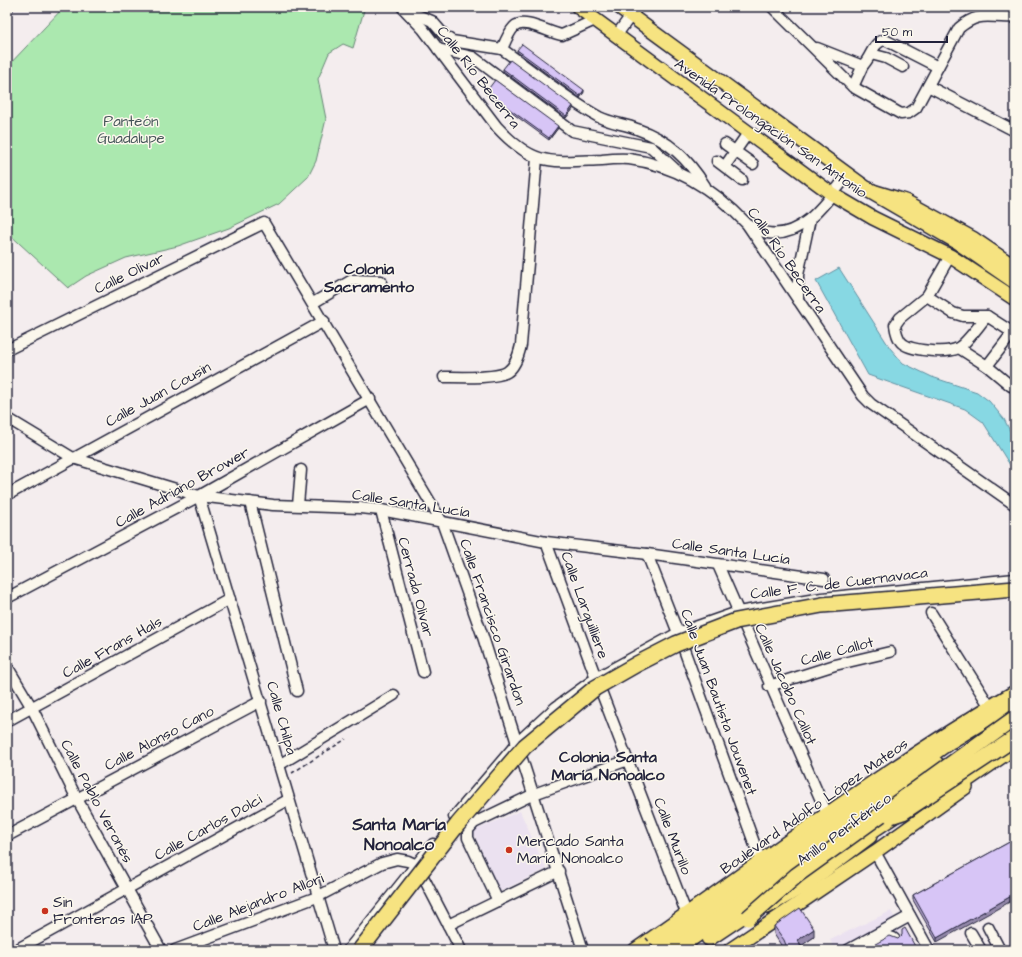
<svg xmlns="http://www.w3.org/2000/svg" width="1022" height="957" font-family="'Architects Daughter',sans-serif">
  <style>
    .built { fill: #ebe1f0 }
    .green { fill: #abe8af; stroke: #668575 }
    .water { fill: #87d8e3; stroke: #5f8fa0 }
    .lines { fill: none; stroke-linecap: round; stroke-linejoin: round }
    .minor-casing { stroke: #22223b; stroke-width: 13 }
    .major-casing { stroke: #22223b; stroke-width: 16 }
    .highway-casing { stroke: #22223b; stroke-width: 18 }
    .path { stroke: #22223b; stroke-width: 1.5; stroke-dasharray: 4 3; stroke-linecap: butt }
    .minor { stroke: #fbf7ec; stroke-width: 10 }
    .major { stroke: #f6e381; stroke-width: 13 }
    .highway { stroke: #f6e381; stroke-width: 15 }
    .highway-bridge-casing { stroke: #22223b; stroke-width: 18; stroke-linecap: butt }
    .path-bridge { stroke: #22223b; stroke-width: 1.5; stroke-dasharray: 4 3; stroke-linecap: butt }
    .highway-bridge { stroke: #f6e381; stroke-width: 15 }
    .wall { fill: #b9a9d4; stroke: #22223b }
    .shaded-wall { fill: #968aac; stroke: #22223b }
    .building { fill: #d7c5f6; stroke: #22223b }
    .poi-dot { fill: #c8321e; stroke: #fbf7ec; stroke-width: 1.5 }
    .labels { text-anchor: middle; stroke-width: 3; stroke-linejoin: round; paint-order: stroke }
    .street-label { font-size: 15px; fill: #22223b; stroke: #fbf7ec }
    .park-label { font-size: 15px; fill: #445458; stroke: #fbf7ec }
    .poi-label { font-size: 15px; fill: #22223b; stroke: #fbf7ec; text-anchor: start }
    .neighbourhood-label { font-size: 16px; font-weight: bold; fill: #22223b; stroke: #fbf7ec }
    .quarter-label { font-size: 17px; font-weight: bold; fill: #22223b; stroke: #fbf7ec }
  </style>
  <rect width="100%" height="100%" fill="#f4edee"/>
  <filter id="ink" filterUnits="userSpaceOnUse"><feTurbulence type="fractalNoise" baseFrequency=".025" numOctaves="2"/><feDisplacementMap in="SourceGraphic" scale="8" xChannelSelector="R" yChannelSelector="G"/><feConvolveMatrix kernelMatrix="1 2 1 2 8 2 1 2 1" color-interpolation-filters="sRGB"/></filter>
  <g filter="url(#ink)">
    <g class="built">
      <path d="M520 811 546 869 499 892 473 831Z"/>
      <path d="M891 911 912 950H835L830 940Z"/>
    </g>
    <g class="green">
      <path d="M64 7H365L353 48 343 44 329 53 318 79 326 119 316 161 308 177 279 204 229 228 178 246 126 258 86 276 68 288 7 232V67Z"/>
      <path d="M947 7H1015V8L957 11Z"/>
    </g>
    <path class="water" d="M839 268 890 348 903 363 932 377 977 392 989 401 1004 419 1015 441V473L983 422 965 409 868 375 816 281Z"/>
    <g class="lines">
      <g class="minor-casing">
        <g id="minor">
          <path d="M7 7H8"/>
          <path d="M402 7 423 29 497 127C534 167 551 162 602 160 611 159 620 158 629 159 676 165 715 190 747 224L863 396 871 404 1015 505"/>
          <path d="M772 7 853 87 901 114 909 113 916 108 959 28C981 10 989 19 1015 17"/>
          <path d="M408 11 432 21 445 36 452 41 502 49C505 42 509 32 514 27 524 17 551 34 562 35L595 20"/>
          <path d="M616 36 637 7"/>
          <path d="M817 48 860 65H863C871 58 873 41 885 40L938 67"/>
          <path d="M438 49 473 57 572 131 651 147 676 170"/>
          <path d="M502 49C533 71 566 99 599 117 611 123 625 124 637 129 669 140 688 159 705 186"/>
          <path d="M871 54 886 58 903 67"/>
          <path d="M928 86 1015 131"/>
          <path d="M853 87 863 65"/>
          <path d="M725 144 753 164"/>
          <path d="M717 161 742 180"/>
          <path d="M725 166 748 133"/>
          <path d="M748 225C755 228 761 232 768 233 803 239 828 199 847 176"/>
          <path d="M950 256 927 296 900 318 895 325C896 332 897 337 901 342 909 351 947 354 958 348 967 343 979 325 987 316"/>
          <path d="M927 296 953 313 963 316H987L1015 334"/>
          <path d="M798 300V275L810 219"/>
          <path d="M313 303 352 280 381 281"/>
          <path d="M959 348 987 366 1011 386"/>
          <path d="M7 350 264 223 442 522 483 637 583 950"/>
          <path d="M987 366 1013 332"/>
          <path d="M444 377C457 377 496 379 507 372 515 367 519 354 521 345L537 158"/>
          <path d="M7 418 73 458 199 496 273 505 360 508 381 510 546 542 647 554 824 579"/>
          <path d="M7 495 324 321"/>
          <path d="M199 496 334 950"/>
          <path d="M250 502 297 691"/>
          <path d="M298 505 301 470"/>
          <path d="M381 510 423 672"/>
          <path d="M546 542 596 678 687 915"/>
          <path d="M647 554 678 633 761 862"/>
          <path d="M718 565 827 814"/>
          <path d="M7 598 199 496 370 399"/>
          <path d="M931 613 990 707"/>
          <path d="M7 666 32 708 77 799 161 950"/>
          <path d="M769 686 835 665 890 652"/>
          <path d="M7 721 230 599"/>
          <path d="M279 765 394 695"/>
          <path d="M454 817 518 742 556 707 596 678 678 633 738 612 822 598 1015 579"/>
          <path d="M7 836 261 701"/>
          <path d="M875 852 929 950"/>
          <path d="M498 901 468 838V830L474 823 534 794 628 760"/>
          <path d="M448 925 559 871"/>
          <path d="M988 927 1000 950"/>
          <path d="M971 933 981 950"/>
          <path d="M16 950 288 800"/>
          <path d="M175 950 317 897 382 863 397 859 408 861 417 865 461 950"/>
          <path d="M348 950 433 844"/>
          <path d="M848 950 910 916"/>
          <path d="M863 950C872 945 889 930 896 941"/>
        </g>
      </g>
      <g class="major-casing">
        <g id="major">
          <path d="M578 7 832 194 873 218 950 256 1015 299"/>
          <path d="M619 7 869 190 905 201 974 239 1015 267"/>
          <path d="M635 950C760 863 883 769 1015 692"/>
          <path d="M730 950 875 852 966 787"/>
        </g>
      </g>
      <g class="highway-casing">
        <g id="highway">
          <path d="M869 190 957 241 1015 281"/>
          <path d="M990 745 1015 728"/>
          <path d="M939 796 963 782 1014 747"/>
          <path d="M859 839 902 810"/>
          <path d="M767 906 805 884 869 836"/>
          <path d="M709 938 757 906"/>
          <path d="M657 950 950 741 1015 701"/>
          <path d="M675 950 936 764"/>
        </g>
      </g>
      <path class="path" d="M292 773 346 739"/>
      <use href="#minor" class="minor"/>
      <use href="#major" class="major"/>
      <use href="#highway" class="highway"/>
      <g class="highway-bridge-casing">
        <g id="highway-bridge">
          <path d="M891 816 903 812 1015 738"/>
          <path d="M748 918 797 875 1015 718"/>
          <path d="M360 950 458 824 525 746 595 688 637 664 676 644 736 621 822 605 1015 589"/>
        </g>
      </g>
      <path class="path-bridge" d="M646 938 656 950"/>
      <use href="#highway-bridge" class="highway-bridge"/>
    </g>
    <g class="wall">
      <path d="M517 50 584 92 580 98 517 52Z"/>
      <path d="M503 69 573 109 566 118 503 71Z"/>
      <path d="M486 92 558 128 549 140 486 94Z"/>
      <path d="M1015 839 937 942 913 900V895Z"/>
      <path d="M774 926 814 937 800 946 802 950H784L774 934Z"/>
    </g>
    <g class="shaded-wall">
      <path d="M584 90V92L580 98V96Z"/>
      <path d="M573 106V109L566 118V116Z"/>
      <path d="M558 126V128L549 140V138Z"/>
      <path d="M1015 894V899L937 942V938Z"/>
      <path d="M814 929V937L798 948V940Z"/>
    </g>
    <g class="building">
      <path d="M522 44 584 90 580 96 517 50Z"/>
      <path d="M510 60 573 106 566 116 503 69Z"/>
      <path d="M495 80 558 126 549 138 486 92Z"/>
      <path d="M1015 839V894L937 938 913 895Z"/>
      <path d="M800 908 814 929 798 940 802 950H788L784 940 774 926Z"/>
      <path d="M905 928 917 950H866V949L890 936 898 939 902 935V930Z"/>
    </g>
  </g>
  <g class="poi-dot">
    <circle cx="509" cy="850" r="4"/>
    <circle cx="45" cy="911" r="4"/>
  </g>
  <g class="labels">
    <g class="street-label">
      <text transform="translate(479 77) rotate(52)" y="5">Calle Río Becerra</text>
      <text transform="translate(771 128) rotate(35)" y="5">Avenida Prolongación San Antonio</text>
      <text transform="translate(787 260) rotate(55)" y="5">Calle Río Becerra</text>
      <text transform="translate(129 273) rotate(-26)" y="5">Calle Olivar</text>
      <text transform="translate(158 394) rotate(-29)" y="5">Calle Juan Cousin</text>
      <text transform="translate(182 487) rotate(-29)" y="5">Calle Adriano Brower</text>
      <text transform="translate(411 503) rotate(9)" y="5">Calle Santa Lucía</text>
      <text transform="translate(731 551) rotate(8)" y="5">Calle Santa Lucía</text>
      <text transform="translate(839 583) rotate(-7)" y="5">Calle F. C. de Cuernavaca</text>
      <text transform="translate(416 587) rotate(75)" y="5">Cerrada Olivar</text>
      <text transform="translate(585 605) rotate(70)" y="5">Calle Larguilliere</text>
      <text transform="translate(493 622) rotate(71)" y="5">Calle Francisco Girardon</text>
      <text transform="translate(112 647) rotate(-29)" y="5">Calle Frans Hals</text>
      <text transform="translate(837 651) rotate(-15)" y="5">Calle Callot</text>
      <text transform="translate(786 684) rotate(66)" y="5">Calle Jacobo Callot</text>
      <text transform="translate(719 702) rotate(70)" y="5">Calle Juan Bautista Jouvenet</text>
      <text transform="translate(282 718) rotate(74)" y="5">Calle Chilpa</text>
      <text transform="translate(159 738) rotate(-28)" y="5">Calle Alonso Cano</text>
      <text transform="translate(97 801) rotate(62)" y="5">Calle Pablo Veronés</text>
      <text transform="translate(814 806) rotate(-35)" y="5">Boulevard Adolfo López Mateos</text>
      <text transform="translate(208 827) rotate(-29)" y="5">Calle Carlos Dolci</text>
      <text transform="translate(844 829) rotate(-36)" y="5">Anillo Periférico</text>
      <text transform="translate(673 836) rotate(69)" y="5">Calle Murillo</text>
      <text transform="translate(258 902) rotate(-21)" y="5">Calle Alejandro Allori</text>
    </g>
    <g class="park-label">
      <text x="131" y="126">Panteón<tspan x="131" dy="17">Guadalupe</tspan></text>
    </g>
    <g class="poi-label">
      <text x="517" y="846">Mercado Santa<tspan x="517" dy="17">María Nonoalco</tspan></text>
      <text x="53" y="907">Sin<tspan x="53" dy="17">Fronteras IAP</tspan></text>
    </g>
    <g class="neighbourhood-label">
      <text x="369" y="274">Colonia<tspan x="369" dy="18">Sacramento</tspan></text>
      <text x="608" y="762">Colonia Santa<tspan x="608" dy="18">María Nonoalco</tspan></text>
    </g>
    <g class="quarter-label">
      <text x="399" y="830">Santa María<tspan x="399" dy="20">Nonoalco</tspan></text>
    </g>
  </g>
  <rect width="1022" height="957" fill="none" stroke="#fbf7ec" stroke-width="24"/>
  <rect x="12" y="12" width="998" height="933" fill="none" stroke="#22223b" stroke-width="1.5" filter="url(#ink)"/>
  <path d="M876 36v6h71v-6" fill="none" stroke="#22223b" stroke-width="2"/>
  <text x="882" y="36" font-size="12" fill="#22223b" stroke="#fbf7ec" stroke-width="3" paint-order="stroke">50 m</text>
</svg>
